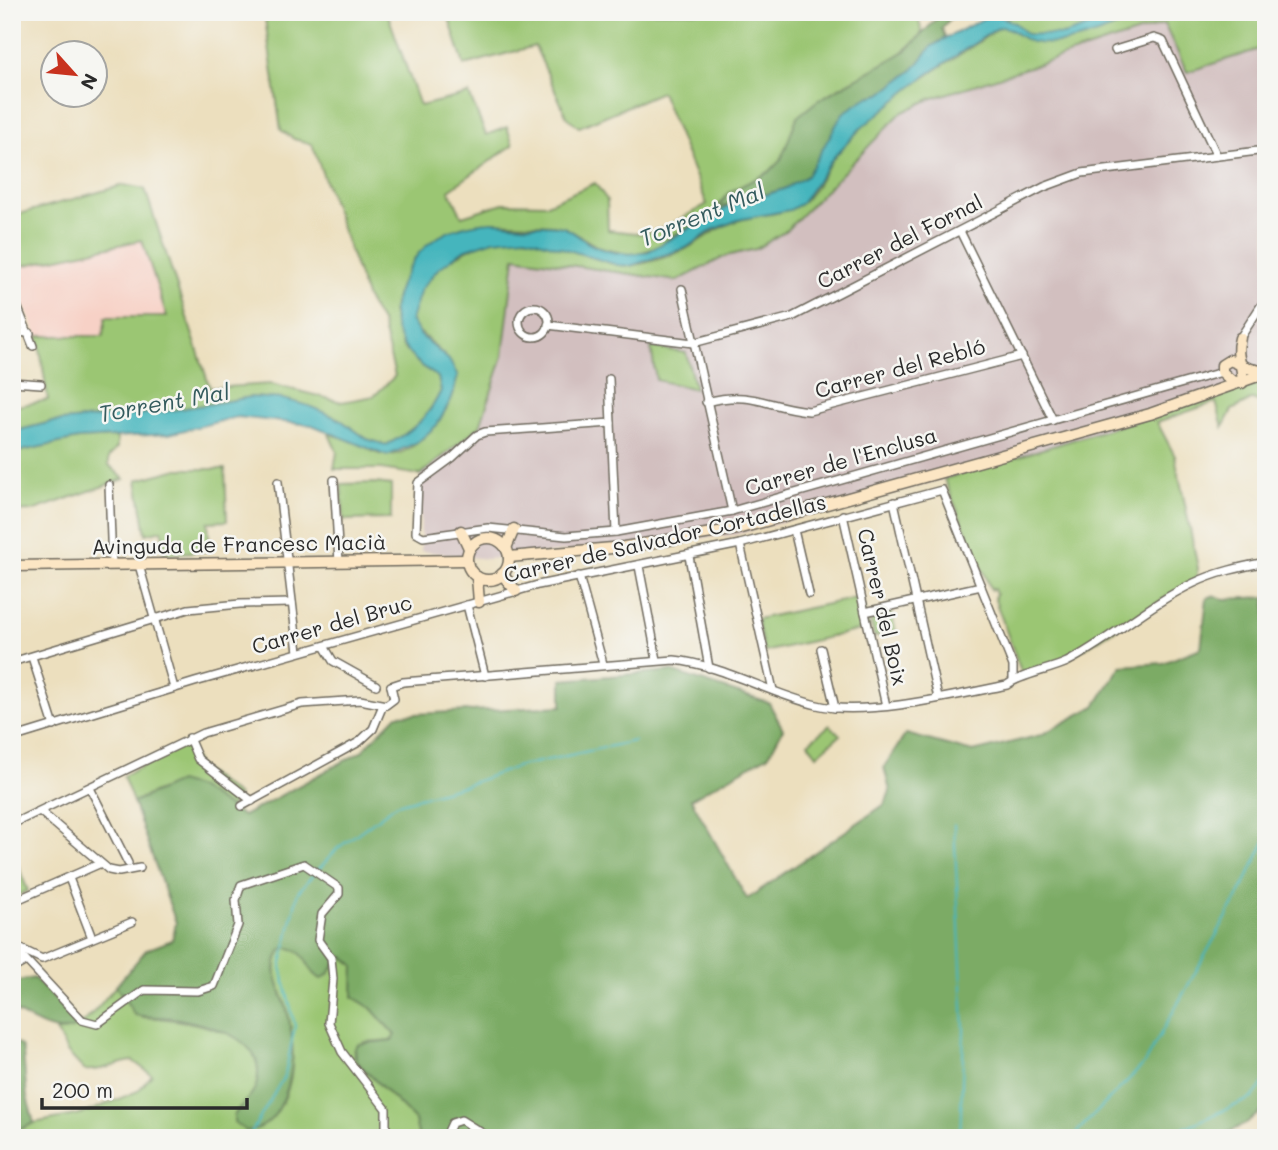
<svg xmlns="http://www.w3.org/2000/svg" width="1278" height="1150" font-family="Mali,sans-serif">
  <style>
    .built { fill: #f7d1c6 }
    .industrial { fill: #d2bfbf }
    .green { fill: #9bc673; stroke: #63784f; stroke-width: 2 }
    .forest { fill: #7cab65; stroke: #546b48; stroke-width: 2 }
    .water { fill: #45b5bd; stroke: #387074; stroke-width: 2 }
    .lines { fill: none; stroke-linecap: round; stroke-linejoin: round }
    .stream { stroke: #45b5bd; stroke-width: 2 }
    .street-casing { stroke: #6f6a5e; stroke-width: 10 }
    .secondary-casing { stroke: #6f6a5e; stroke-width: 13 }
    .street { stroke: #fff; stroke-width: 7 }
    .secondary { stroke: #fce6c4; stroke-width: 10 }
    .labels { text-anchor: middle; stroke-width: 5; stroke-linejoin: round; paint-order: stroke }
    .street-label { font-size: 21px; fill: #2b2b2b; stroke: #f6f6f2 }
    .water-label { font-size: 23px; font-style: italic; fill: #345b5e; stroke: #f6f6f2 }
  </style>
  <rect width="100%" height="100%" fill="#f6f6f2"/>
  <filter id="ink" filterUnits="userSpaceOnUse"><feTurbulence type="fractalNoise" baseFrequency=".0143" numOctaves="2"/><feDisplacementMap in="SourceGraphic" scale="14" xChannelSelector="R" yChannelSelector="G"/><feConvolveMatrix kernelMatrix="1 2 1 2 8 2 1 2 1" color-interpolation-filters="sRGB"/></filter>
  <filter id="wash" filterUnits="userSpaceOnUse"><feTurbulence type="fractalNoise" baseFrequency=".00686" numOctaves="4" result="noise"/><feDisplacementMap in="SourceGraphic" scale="28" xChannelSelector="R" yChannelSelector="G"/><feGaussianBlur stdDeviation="1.57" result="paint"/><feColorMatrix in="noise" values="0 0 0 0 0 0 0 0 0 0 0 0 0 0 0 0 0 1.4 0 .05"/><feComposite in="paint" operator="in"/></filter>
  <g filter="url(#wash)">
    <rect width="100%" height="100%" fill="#ecdfbe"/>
    <path class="built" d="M142 240 167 317H107L104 336H38L12 279V268Z"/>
    <path class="industrial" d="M1165 24 1187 72 1266 47V381L944 479 735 535 487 559 421 551 420 475 480 426 503 356 515 257 677 281 726 256 756 249 901 113 930 99Z"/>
    <g class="green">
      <path d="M264 12H387L420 106 469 94 486 135 507 127 513 145 449 190 462 216 503 203 547 204 595 183 607 200 608 230 645 234 666 227 707 204 661 92 579 127 567 117 535 46 464 65 447 12H917L922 33C895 68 849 77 815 103 785 125 799 136 781 161 764 183 733 183 717 207L730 206 671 236 659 247 632 255 600 248 566 228 554 225 491 222 400 285 392 312 403 347 418 363 438 377 441 391C428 417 412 432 386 445L367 439 339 419 308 406 283 399 251 397 163 412 51 422 12 432V407L48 400 38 336H103L106 317H167L142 240 12 268V216L124 185 145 189 210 388 271 384 342 402 374 396 395 376 382 324 367 299 312 144 294 139 281 130Z"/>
      <path d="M1011 12H1128C1103 21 1052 46 1027 34 1019 30 1014 22 1005 19Z"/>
      <path d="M1152 12H1266V47L1187 72 1164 24 930 99 901 113 787 230 756 249 726 256 677 281 515 257 503 356 480 426 420 475 381 469H334L337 452 329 434C339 437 351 438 360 443 367 447 372 453 380 454 411 462 446 417 454 392L445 356 413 326C397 278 484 232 523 237 547 239 617 269 630 266 647 263 670 256 686 249 704 239 717 227 737 221 757 214 779 216 798 205 815 196 823 169 836 155 861 126 892 99 924 78 948 60 975 47 999 27 1014 26 1027 42 1045 43 1082 44 1119 25 1152 12Z"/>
      <path d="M651 347 686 353 695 389 656 380Z"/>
      <path d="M1266 381V431L1260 403 1253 399 1232 410 1223 427 1216 402 1157 422 1175 456 1198 568 1196 579 1067 659 1022 674 994 597 996 595 994 589 991 590 944 479Z"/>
      <path d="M117 437V448L109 457V465L124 479 32 511 12 512V453L78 439Z"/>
      <path d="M178 469H225L227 521 208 522 210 551 164 554 162 530 146 534 137 480Z"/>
      <path d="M376 483 391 485V519L344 520 341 484Z"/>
      <path d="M861 597 869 628 764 652 757 619Z"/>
      <path d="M891 612 896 632 874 637 870 616Z"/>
      <path d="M830 725 840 735 817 755 808 743Z"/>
      <path d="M185 744 199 767 238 796 230 808C181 776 185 779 133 802L123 776Z"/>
      <path d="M12 858H15L28 891 18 895 12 881Z"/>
      <path d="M289 947 302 953 315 975 344 957 354 965 353 997 371 1008 395 1035 392 1040 365 1042 355 1048 354 1055 361 1066 415 1120 419 1138H12V1133L34 1123 85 1113 138 1091 152 1075 133 1061C115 1063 102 1072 84 1070L67 1052 56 1031C84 1033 99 1004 116 986L141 1017C175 1018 286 1030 255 1090 251 1097 242 1104 237 1111L259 1128C297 1103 296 1054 288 1014 284 992 265 970 283 948Z"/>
    </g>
    <g class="forest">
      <path d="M943 12H956L942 28 945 38 932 46 914 69 881 94 868 97 823 151 807 176 784 189 716 208 731 191 769 172 781 160 797 117 817 101 907 50Z"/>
      <path d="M1212 596 1225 599 1266 597V1108L1245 1124 1217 1138H419L415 1120 356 1061 355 1048 359 1044 392 1040 395 1035 371 1008 353 997 354 965 344 957C333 962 332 975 321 979 305 970 307 946 283 948 265 969 283 992 288 1014 295 1046 295 1079 279 1108 272 1121 261 1130 246 1131L234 1122V1116C239 1106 252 1097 256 1086 270 1037 209 1025 173 1018 160 1016 148 1018 135 1015L116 986 146 950 172 940 176 923 133 802 178 782 199 788 243 816 361 752 397 715 562 706V680L671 671 769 703 783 729 769 755 691 799 747 899 885 804 890 791 884 767 906 734 973 752 1041 735 1095 706 1121 666 1163 663 1201 648 1207 598Z"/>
      <path d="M34 978 81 1025C56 1039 36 1022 12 1010V982Z"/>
      <path d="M12 1041 21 1046 23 1053 27 1097 34 1123 12 1133Z"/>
    </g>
    <path class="water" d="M1128 12H1152C1117 26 1071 50 1032 42 1019 39 1013 26 999 27L924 77 860 129 833 158 801 204 790 210 738 220 713 230 686 248 630 266 617 265 526 237 494 240 464 250 438 269 421 289 411 320 421 336 449 360 458 376 452 398 437 425 418 442 387 456 312 425 237 417 169 434 78 439 12 453V432L51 422 163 412 251 397 283 399 309 406 339 419 367 439 386 445C412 432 428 418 441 391L438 377C416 364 398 347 394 321 390 301 403 278 413 261 429 236 459 224 490 222 500 221 511 225 522 225 537 226 548 223 563 227 574 231 581 239 590 244 608 253 627 256 647 252L730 206 784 189 807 176 843 113 868 97 881 94 914 69 932 46 993 13 1015 23 1026 34 1064 35Z"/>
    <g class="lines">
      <g class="stream">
        <path d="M954 825 964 1029 960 1138"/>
        <path d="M318 870 338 848 397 804 466 785 516 767 634 741"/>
        <path d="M248 1138 285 1075 295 1026 281 967 298 892 314 874"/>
        <path d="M1071 1138 1143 1065 1238 897 1266 840"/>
        <path d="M1161 1138 1252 1098 1266 1080"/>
      </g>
    </g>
  </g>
  <g filter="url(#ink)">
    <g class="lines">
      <g class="street-casing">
        <g id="street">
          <path d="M1115 50 1154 38 1163 41 1217 156"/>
          <path d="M960 231 1053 420"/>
          <path d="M682 289 732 511"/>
          <path d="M12 293 33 346"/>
          <circle cx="534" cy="322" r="15"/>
          <path d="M548 325 693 343 792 317 1044 187 1082 173 1266 150"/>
          <path d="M12 332 30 333"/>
          <path d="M1240 338 1266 298"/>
          <path d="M609 379 616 532"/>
          <path d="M12 382 41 384"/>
          <path d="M706 402C755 390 765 407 809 411L1022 356"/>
          <path d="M611 423 485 432 477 435 452 458 418 483 416 533 423 537 488 528 566 536 616 532 732 511 1222 372"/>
          <path d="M334 480 339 562"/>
          <path d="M278 482 298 652"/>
          <path d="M109 485 112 565"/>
          <path d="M894 502 938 698"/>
          <path d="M843 515 886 706"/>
          <path d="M794 530 809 594"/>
          <path d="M740 544 773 690"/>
          <path d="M689 556 709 668"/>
          <path d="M139 565 174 688"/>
          <path d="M639 566 657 660"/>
          <path d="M579 576 603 664"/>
          <path d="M467 605 485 676"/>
          <path d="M865 612 981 586"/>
          <path d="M324 646 333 661 376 685"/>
          <path d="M821 649 835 708"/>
          <path d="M32 657 54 726"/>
          <path d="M12 662 188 609 240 604 292 603"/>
          <path d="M391 686 403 682 674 660C723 665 769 694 817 705 864 717 958 695 1007 685 1019 675 1050 670 1067 662 1111 639 1149 604 1194 583 1217 572 1241 567 1266 562"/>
          <path d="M12 738 195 682 538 585 740 544 942 490 1013 666V680"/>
          <path d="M189 738 198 759 252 801"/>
          <path d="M90 788 128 863"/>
          <path d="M242 806 359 742 373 729 383 705"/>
          <path d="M41 812 109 870 119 872 140 868"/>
          <path d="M12 824 203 733 302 704 360 700 386 705 394 699 391 686"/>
          <path d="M69 878 92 938"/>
          <path d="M12 902 99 864"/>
          <path d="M12 945 82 1020 97 1024 144 990 198 991 214 986 238 925 236 900 241 885 304 864 339 888V894L322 914 318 940 331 958 333 979 329 1023 342 1052 386 1109V1138"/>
          <path d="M17 947 42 959 132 922"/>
          <path d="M12 969 26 961"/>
          <path d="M445 1138 452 1123 461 1120 490 1138"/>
        </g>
      </g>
      <g class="secondary-casing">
        <g id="secondary">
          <path d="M1240 338C1234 359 1245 366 1242 383L1232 381 1222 372V365L1230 360C1243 365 1250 371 1265 371"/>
          <path d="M461 531 469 548"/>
          <circle cx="488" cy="559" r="21"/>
          <path d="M506 548 514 529"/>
          <path d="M509 557 624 547 737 529 1150 414 1266 373"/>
          <path d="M12 566 466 560"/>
          <path d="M502 574 516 591"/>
          <path d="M477 577 479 602"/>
        </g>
      </g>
      <use href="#street" class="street"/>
      <use href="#secondary" class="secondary"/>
    </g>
  </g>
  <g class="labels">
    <g class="street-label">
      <text transform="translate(900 242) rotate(-27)" y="7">Carrer del Fornal</text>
      <text transform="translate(900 369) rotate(-15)" y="7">Carrer del Rebló</text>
      <text transform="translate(841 462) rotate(-16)" y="7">Carrer de l'Enclusa</text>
      <text transform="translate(665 539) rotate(-13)" y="7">Carrer de Salvador Cortadellas</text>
      <text transform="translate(239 545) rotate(-1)" y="7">Avinguda de Francesc Macià</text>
      <text transform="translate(882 607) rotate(77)" y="7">Carrer del Boix</text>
      <text transform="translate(332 625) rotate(-16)" y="7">Carrer del Bruc</text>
    </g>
    <g class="water-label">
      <text transform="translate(702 215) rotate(-22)" y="8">Torrent Mal</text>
      <text transform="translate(164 403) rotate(-10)" y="8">Torrent Mal</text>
    </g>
  </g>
  <rect width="1278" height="1150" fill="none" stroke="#f6f6f2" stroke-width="42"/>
  <g transform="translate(74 74) rotate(117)"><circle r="33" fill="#f6f6f2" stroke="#a5a5a2" stroke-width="2"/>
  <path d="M0-5L12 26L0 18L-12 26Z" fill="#c8321e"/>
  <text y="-10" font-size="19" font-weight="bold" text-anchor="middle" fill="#2b2b2b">N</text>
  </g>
  <path d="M42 1098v10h205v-10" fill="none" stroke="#2b2b2b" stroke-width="3.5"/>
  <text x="52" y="1098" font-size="21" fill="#2b2b2b" stroke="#f6f6f2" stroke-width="5" paint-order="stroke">200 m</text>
</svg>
